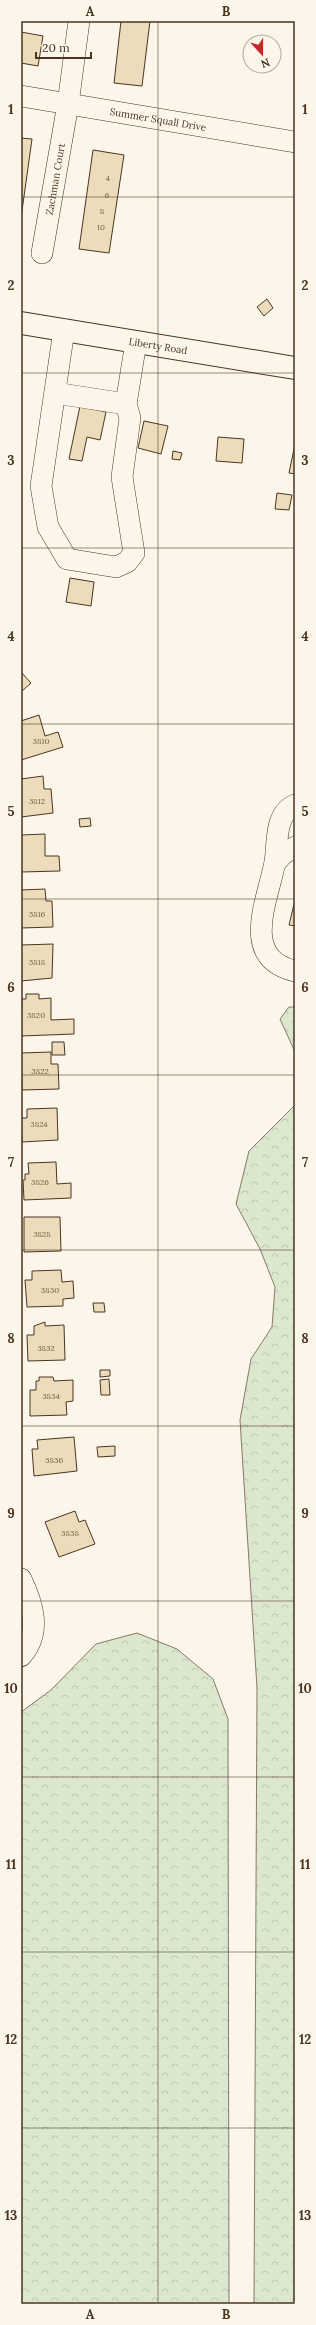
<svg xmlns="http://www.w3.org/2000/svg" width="316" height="2325" font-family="Lora,serif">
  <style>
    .forest { fill: url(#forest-crowns); stroke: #887966 }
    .building { fill: #ecdcbc; stroke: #4a3520 }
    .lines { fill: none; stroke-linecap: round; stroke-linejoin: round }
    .minor-casing { stroke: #4a3520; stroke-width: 22 }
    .major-casing { stroke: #4a3520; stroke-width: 24 }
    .minor { stroke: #fbf6e9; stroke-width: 21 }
    .major { stroke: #fbf6e9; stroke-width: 22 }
    .grid { fill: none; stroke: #4a3520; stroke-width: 1; stroke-opacity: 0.55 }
    .labels { text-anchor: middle; stroke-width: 3; stroke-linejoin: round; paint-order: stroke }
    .number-label { font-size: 8px; fill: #725f47 }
    .street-label { font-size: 10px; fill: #4a3520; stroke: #fbf6e9 }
    .neatline { fill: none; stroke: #4a3520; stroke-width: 1.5 }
    .grid-label { font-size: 13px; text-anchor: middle; font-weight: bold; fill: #4a3520 }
  </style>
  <defs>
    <pattern id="forest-crowns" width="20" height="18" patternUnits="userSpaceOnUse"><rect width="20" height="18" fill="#dce7d0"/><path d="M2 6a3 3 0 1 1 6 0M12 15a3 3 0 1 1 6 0" fill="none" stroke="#bec7b2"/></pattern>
  </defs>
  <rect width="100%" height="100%" fill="#fbf6e9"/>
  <g class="forest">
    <path d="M289 1007H295V1052L280 1019Z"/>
    <path d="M295 1105V2304H254L257 1688 240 1420 251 1359 272 1327 275 1287 260 1249 236 1204 249 1151Z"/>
    <path d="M137 1633 177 1649 213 1679 228 1719 229 2304H21V1712L51 1690 96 1644Z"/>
  </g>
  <g class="building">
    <path d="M121 21H150L142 86 114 83Z"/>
    <path d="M21 32 43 36 38 66 21 63Z"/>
    <path d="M21 138 32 139 21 218Z"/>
    <path d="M93 150 124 155 109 253 79 249Z"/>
    <path d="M267 299 273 308 264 316 257 307Z"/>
    <path d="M80 406 106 412 100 440 87 437 82 461 69 459Z"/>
    <path d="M144 421 168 426 161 454 138 448Z"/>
    <path d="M218 437 244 439 242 463 216 461Z"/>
    <path d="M295 444V474L289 473Z"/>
    <path d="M173 451 182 453 180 460 172 459Z"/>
    <path d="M277 493 292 495 289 510 275 509Z"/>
    <path d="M70 578 94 582 91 606 66 602Z"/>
    <path d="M21 672 31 683 21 692Z"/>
    <path d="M39 715 45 736 58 732 63 747 21 760V721Z"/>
    <path d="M43 776 44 789H51L53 813 21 817V779Z"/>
    <path d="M90 818 91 826 80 827 79 819Z"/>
    <path d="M45 834V856H59L60 871 21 872V835Z"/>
    <path d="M45 889 46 901H52L53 927 21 928V890Z"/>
    <path d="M295 900V926L289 925Z"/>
    <path d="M53 944 52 978 21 981V945Z"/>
    <path d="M26 994H39V999L51 998V1020L74 1019V1034L21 1036 22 999H26Z"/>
    <path d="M52 1042H64L65 1055H52Z"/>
    <path d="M51 1052V1064H58L59 1089 22 1090 21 1053Z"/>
    <path d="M57 1108 58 1140 22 1142 21 1118H27V1109Z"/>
    <path d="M56 1162 57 1184 71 1183V1198L24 1200 23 1180H25V1174H29L28 1163Z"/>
    <path d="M24 1217H60L61 1251 24 1252Z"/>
    <path d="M61 1270 62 1282 73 1281 74 1298 63 1299V1306L27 1307 25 1280H32V1271Z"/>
    <path d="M93 1303H104L105 1312H94Z"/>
    <path d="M45 1322V1326L64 1325 65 1360 28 1361 27 1335H34V1326Z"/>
    <path d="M100 1370H110V1376L100 1377Z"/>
    <path d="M39 1377H53L54 1381 73 1380V1401L66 1402 67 1415 30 1416V1390H36V1381H39Z"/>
    <path d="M109 1379 110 1395H101L100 1380Z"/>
    <path d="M74 1437 77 1471 34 1476 32 1449H38L37 1440Z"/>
    <path d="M115 1446V1456L98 1457 97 1447Z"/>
    <path d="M75 1511 79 1522 85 1520 95 1544 59 1557 45 1522Z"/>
  </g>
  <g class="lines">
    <g class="minor-casing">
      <g id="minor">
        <path id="s1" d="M21 96 295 142"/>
        <path id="s2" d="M42 253 68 104 79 21"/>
        <path d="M64 330 41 486 48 527 67 559 116 567 127 562 134 553 122 477 130 418 126 404 136 342"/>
        <path d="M55 393 126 404"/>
        <path d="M295 805C274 814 278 844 275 862 268 900 239 958 295 971"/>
        <path d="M275 863 283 854 295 847"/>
        <path d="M21 1579C33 1604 42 1633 21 1656"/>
      </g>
    </g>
    <g class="major-casing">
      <g id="major">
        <path id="s3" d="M21 323 295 368"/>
      </g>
    </g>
    <use href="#minor" class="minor"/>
    <use href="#major" class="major"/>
  </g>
  <path class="grid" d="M158 21V2304M21 197H295M21 373H295M21 548H295M21 724H295M21 899H295M21 1075H295M21 1250H295M21 1426H295M21 1601H295M21 1777H295M21 1952H295M21 2128H295"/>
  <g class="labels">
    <g class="number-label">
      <text x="108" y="181">4</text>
      <text x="107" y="198">6</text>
      <text x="102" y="214">8</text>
      <text x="101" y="230">10</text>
      <text x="41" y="744">3810</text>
      <text x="37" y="804">3812</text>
      <text x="37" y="917">3816</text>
      <text x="37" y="965">3818</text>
      <text x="36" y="1018">3820</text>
      <text x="40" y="1074">3822</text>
      <text x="39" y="1127">3824</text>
      <text x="40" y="1185">3826</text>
      <text x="42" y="1237">3828</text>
      <text x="50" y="1293">3830</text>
      <text x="46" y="1351">3832</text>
      <text x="51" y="1399">3834</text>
      <text x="54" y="1463">3836</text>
      <text x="70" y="1536">3838</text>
    </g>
    <g class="street-label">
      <text dy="4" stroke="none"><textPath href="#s1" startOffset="139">Summer Squall Drive</textPath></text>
      <text dy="4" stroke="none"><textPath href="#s2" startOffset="75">Zachman Court</textPath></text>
      <text dy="4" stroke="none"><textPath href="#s3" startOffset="139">Liberty Road</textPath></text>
    </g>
  </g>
  <rect width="316" height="2325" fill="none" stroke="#fbf6e9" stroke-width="44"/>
  <g transform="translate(262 54) rotate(159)"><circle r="19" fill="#fbf6e9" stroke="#b4a999"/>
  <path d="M0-3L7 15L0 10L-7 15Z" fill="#c62828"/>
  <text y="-6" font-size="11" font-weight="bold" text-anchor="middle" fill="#4a3520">N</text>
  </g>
  <path d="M36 52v6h55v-6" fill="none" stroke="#4a3520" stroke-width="2"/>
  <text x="42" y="52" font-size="12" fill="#4a3520" stroke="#fbf6e9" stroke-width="3" paint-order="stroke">20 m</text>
  <rect x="22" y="22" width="272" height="2281" class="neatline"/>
  <g class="grid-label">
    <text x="90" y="16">A</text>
    <text x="226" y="16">B</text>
    <text x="11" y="114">1</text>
    <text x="305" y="114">1</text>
    <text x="11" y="290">2</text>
    <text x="305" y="290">2</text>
    <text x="11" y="465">3</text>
    <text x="305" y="465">3</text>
    <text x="11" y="641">4</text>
    <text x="305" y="641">4</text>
    <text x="11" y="816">5</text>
    <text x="305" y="816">5</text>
    <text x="11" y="992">6</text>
    <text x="305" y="992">6</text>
    <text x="11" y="1167">7</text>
    <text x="305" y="1167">7</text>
    <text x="11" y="1343">8</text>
    <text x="305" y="1343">8</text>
    <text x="11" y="1518">9</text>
    <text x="305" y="1518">9</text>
    <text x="11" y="1693">10</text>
    <text x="305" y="1693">10</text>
    <text x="11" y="1869">11</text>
    <text x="305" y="1869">11</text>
    <text x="11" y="2044">12</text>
    <text x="305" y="2044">12</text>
    <text x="11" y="2220">13</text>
    <text x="305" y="2220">13</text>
    <text x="90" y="2319">A</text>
    <text x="226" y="2319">B</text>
  </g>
</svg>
